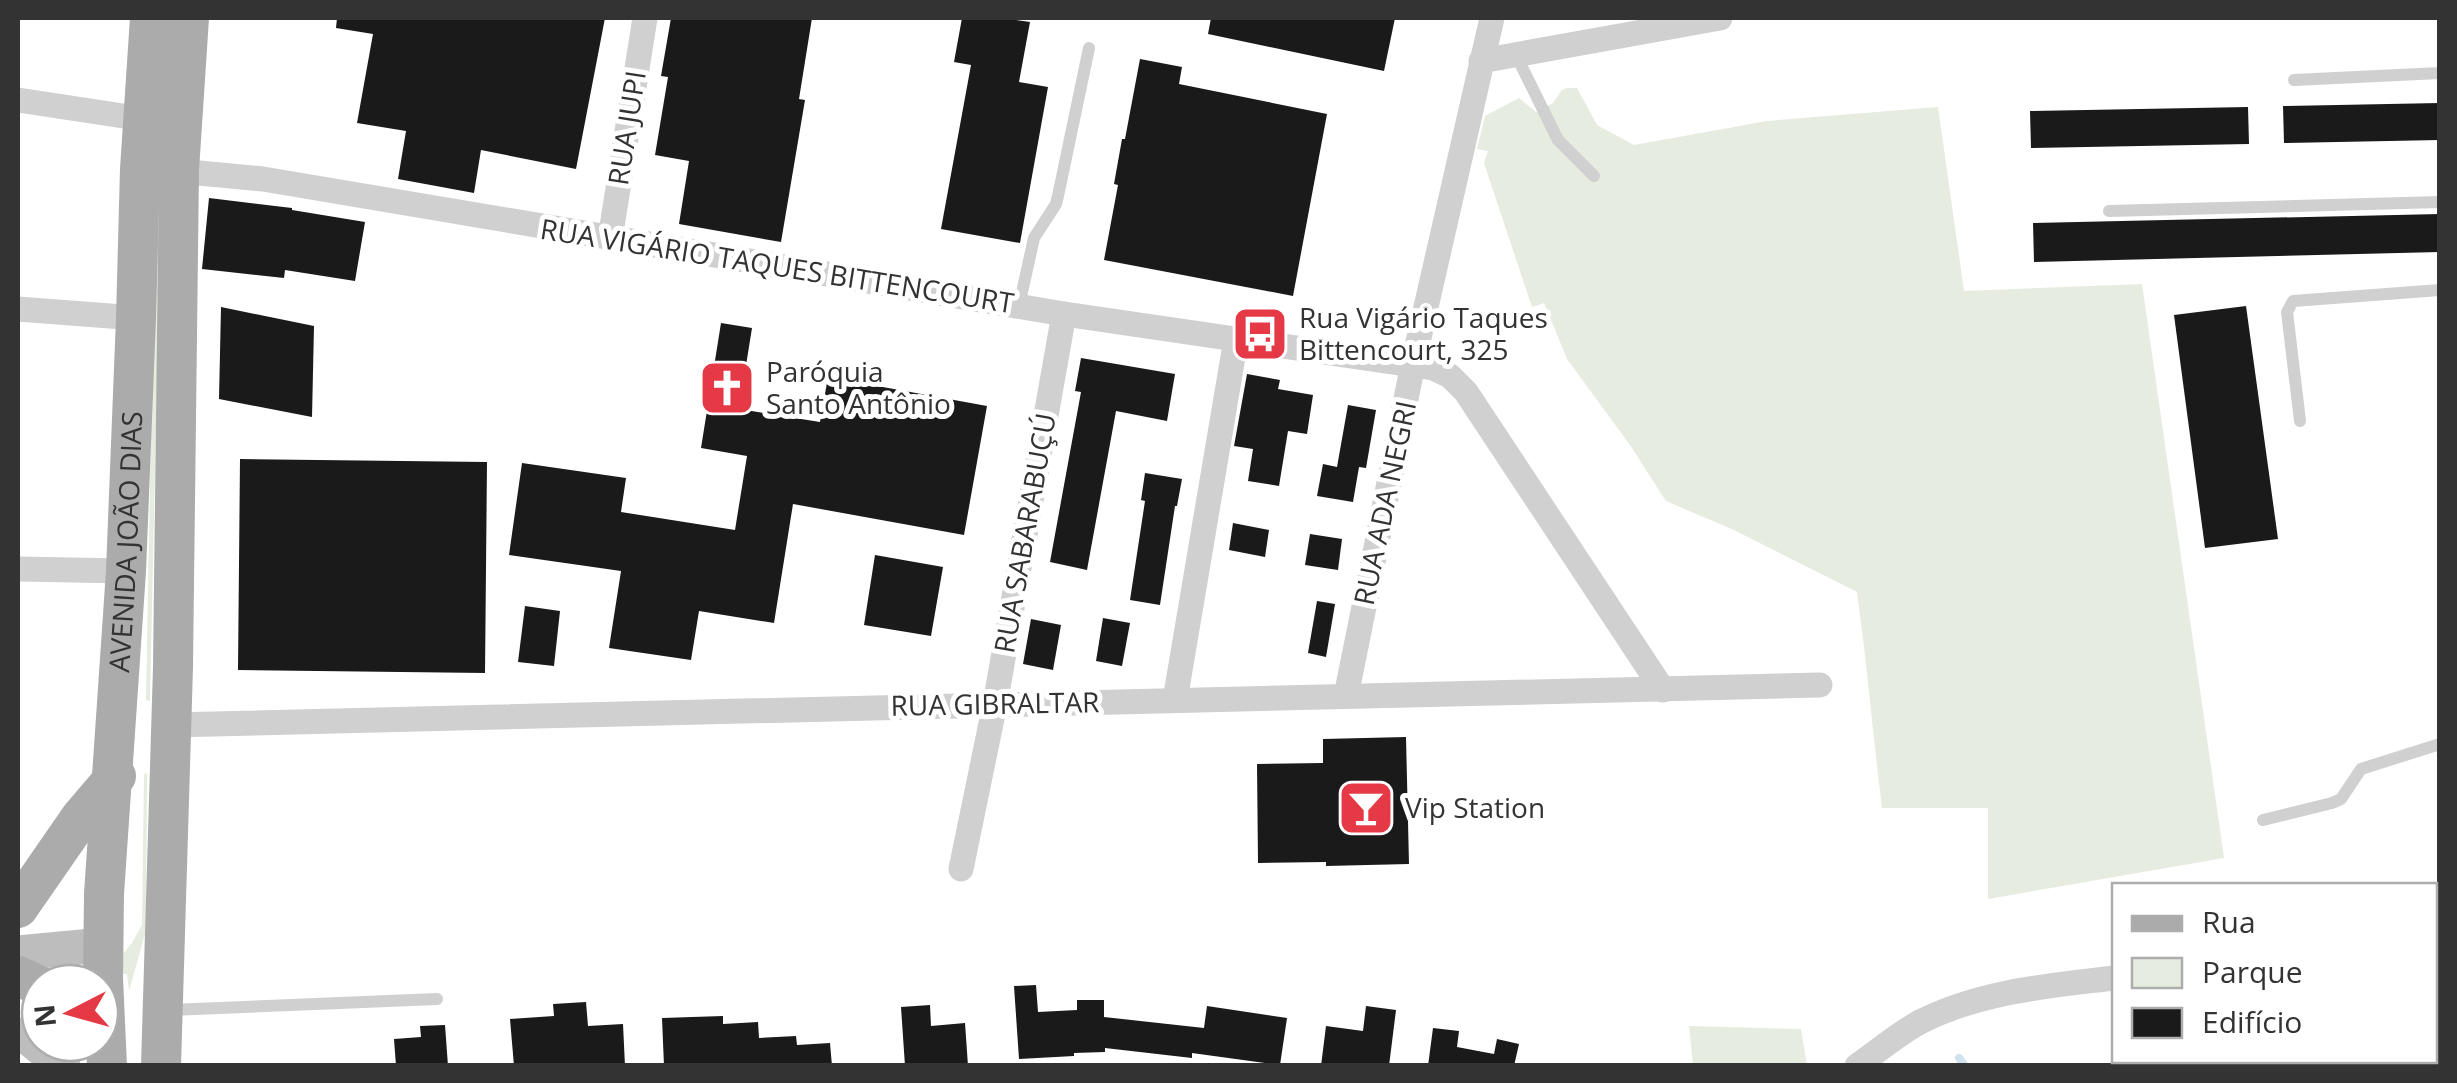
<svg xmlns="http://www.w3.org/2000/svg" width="2457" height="1083" font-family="'Open Sans',sans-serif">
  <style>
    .green { fill: #e6ecdf }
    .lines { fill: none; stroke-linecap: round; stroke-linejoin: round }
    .stream { stroke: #cfe2ee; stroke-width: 8 }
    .building { fill: #1a1a1a }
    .service { stroke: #d0d0d0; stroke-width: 12 }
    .minor { stroke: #d0d0d0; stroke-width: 25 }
    .secondary { stroke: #bdbdbd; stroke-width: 35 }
    .primary { stroke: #ababab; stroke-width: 40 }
    .labels { text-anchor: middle; stroke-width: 10; stroke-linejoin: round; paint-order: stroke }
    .street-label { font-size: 28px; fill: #333; stroke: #fff }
    .poi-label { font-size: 28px; fill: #333; stroke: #fff; text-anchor: start }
  </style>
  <rect width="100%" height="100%" fill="#fff"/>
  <g class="green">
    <path d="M1567 88H1577L1597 125 1634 145 1767 121 1938 107 1964 291 2142 284 2224 858 1988 899V808H1882C1873 736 1867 664 1857 592L1734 530 1666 501 1630 445 1567 359 1544 303 1532 307 1484 163 1488 151 1477 149 1485 116 1519 98 1536 112 1553 103 1562 90Z"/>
    <path d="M161 194 150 701 146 700 155 210Z"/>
    <path d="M147 772 146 913 145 934 129 991 127 974H119L122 955 132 943 142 925 144 775Z"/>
    <path d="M1689 1026 1801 1029 1807 1065H1693Z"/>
  </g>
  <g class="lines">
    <path class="stream" d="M1959 1058 1965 1066"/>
  </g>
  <g class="building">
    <path d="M337 18H605L576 169 481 150 474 193 398 179 406 131 357 123 373 34 336 28Z"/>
    <path d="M671 18H812L799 99 805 100 781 242 679 224 689 161 655 155 668 77 661 76Z"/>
    <path d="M962 18H1003L1030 22 1019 82 1048 87 1020 243 941 229 971 65 954 62Z"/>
    <path d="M1211 18H1395L1384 71 1208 34Z"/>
    <path d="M1140 59 1182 67 1179 84 1327 114 1293 296 1104 260 1118 185 1114 184 1122 139H1125Z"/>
    <path d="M2440 103V140L2284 143 2283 106Z"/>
    <path d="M2248 107 2249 144 2031 148 2030 111Z"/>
    <path d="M209 198 292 208V210L365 222 355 281 285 270 284 278 202 269Z"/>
    <path d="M2440 214V252L2034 262 2033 223Z"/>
    <path d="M2246 306 2278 539 2205 548 2174 315Z"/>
    <path d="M221 307 314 326 312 417 219 399Z"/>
    <path d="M721 323 752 328 739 409 820 422 828 377 987 406 964 535 793 504 774 623 699 611 691 660 609 648 621 571 509 555 522 463 626 478 621 512 735 530 747 456 701 448Z"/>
    <path d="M1081 358 1175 374 1167 421 1116 411 1087 570 1050 562 1081 392 1075 391Z"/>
    <path d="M1247 374 1280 380 1278 389 1313 395 1307 434 1288 431 1279 486 1248 481 1253 449 1234 446Z"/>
    <path d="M1348 405 1376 410 1366 468 1359 467 1353 502 1317 496 1323 464 1337 467Z"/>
    <path d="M240 459 487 462 485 673 238 670Z"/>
    <path d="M1145 473 1182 479 1177 506H1175L1160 605 1130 600 1145 501 1141 500Z"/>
    <path d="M1233 523 1269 530 1265 557 1229 550Z"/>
    <path d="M1310 534 1342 539 1338 570 1305 565Z"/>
    <path d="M875 555 943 567 931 636 864 625Z"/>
    <path d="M1317 601 1335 604 1326 657 1308 653Z"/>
    <path d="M525 606 560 611 554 666 518 662Z"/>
    <path d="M1103 618 1130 623 1122 666 1096 661Z"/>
    <path d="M1031 619 1061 625 1053 670 1023 664Z"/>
    <path d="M1406 737 1409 864 1326 866V862L1258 863 1257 764 1323 763V739Z"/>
    <path d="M1036 985 1038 1012 1077 1010V1000H1104V1017L1204 1028 1207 1006 1287 1018 1280 1065 1192 1053V1058L1105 1048V1052L1074 1053V1056L1019 1059 1014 986Z"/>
    <path d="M586 1002 588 1026 623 1024 625 1066H514L510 1019 554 1016 553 1004Z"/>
    <path d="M930 1005 931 1026 965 1023 968 1066H905L901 1007Z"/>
    <path d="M1366 1006 1396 1010 1389 1066H1321L1326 1026 1363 1031Z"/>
    <path d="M723 1016V1024L758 1022 759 1038 796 1036 797 1045 830 1043 832 1066H664L662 1018Z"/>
    <path d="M445 1025 448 1066H396L394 1039 421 1037 420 1026Z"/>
    <path d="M1433 1028 1459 1031 1457 1047 1494 1054 1497 1039 1519 1044 1514 1066H1428Z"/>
  </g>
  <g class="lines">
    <g class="service">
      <path d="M1516 55 1558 140 1594 176"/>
      <path d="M2294 80 2440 73"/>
      <path d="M2109 211 2440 202"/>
      <path d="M1019 306 1034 238 1056 204 1058 196 1089 48"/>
      <path d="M2300 421 2287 312 2293 301 2440 290"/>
      <path d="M2263 820 2332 803 2341 799 2361 769 2440 744"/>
      <path d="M170 1010 437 999"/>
    </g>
    <g class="minor">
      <path d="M1481 61 1720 18"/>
      <path d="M18 100 143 119"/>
      <path d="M167 170 263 179 1064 314 1433 368 1450 376 1466 392 1663 690"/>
      <path d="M610 239 645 18"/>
      <path d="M18 309 136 318"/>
      <path d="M18 569 126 571"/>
      <path d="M1346 696 1413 364 1492 18"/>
      <path d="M1175 700 1236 339"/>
      <path d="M170 725 1820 685"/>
      <path d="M961 869 995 704 1064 314"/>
      <path d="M2434 936 2440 935"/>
      <path d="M1857 1066C1878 1051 1898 1034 1920 1022 1981 991 2048 986 2114 978"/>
    </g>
    <g class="secondary">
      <path d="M18 953 103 945"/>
      <path d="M18 1035 30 1039 63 1066"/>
    </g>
    <g class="primary">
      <path d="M18 908 81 817 116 776"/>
      <path d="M18 976 40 986"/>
      <path id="s1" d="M107 1066 103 978 104 894 126 571 136 318 140 169 150 18"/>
      <path d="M161 1066 173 667 179 170 189 18"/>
    </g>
  </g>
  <defs>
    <g id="bus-square" transform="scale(2.875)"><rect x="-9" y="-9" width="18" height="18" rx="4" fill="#e63946" stroke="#fff"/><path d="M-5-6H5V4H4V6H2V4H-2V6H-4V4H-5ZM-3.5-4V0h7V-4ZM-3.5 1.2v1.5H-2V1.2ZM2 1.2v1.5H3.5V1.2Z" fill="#fff"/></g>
    <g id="church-square" transform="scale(2.875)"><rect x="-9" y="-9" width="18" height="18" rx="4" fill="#e63946" stroke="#fff"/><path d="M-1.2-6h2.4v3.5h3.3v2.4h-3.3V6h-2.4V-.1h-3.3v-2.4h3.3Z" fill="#fff"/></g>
    <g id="bar-square" transform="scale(2.875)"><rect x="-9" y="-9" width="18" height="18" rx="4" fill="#e63946" stroke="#fff"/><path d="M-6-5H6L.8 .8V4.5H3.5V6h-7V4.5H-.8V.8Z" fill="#fff"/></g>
  </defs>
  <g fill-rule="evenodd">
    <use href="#bus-square" x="1260" y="334"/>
    <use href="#church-square" x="727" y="388"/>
    <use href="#bar-square" x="1366" y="808"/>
  </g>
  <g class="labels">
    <g class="street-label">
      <text transform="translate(627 128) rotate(-81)" y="10">RUA JUPI</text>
      <text transform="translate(777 266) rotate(9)" y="10">RUA VIGÁRIO TAQUES BITTENCOURT</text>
      <text transform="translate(1385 503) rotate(-78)" y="10">RUA ADA NEGRI</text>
      <text transform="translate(1025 533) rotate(-80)" y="10">RUA SABARABUÇÚ</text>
      <text dy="10" stroke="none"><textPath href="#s1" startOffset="525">AVENIDA JOÃO DIAS</textPath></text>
      <text transform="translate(995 704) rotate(-1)" y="10">RUA GIBRALTAR</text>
    </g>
    <g class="poi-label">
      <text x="1299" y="328">Rua Vigário Taques<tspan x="1299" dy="32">Bittencourt, 325</tspan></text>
      <text x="766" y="382">Paróquia<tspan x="766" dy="32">Santo Antônio</tspan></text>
      <text x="1405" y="818">Vip Station</text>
    </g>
  </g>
  <rect width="2457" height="1083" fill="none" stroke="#333333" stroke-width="40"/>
  <rect x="2112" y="883" width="325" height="180" fill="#ffffff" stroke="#adadad" stroke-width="2.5"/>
  <rect x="2132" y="916" width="50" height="15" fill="#ababab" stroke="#adadad" stroke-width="2.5"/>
  <text x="2202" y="933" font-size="30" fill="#333333">Rua</text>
  <rect x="2132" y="958" width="50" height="30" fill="#e6ecdf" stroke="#adadad" stroke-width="2.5"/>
  <text x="2202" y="983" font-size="30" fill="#333333">Parque</text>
  <rect x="2132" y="1008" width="50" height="30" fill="#1a1a1a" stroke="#adadad" stroke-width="2.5"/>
  <text x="2202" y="1033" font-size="30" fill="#333333">Edifício</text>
  <g transform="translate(70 1013) rotate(264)"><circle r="48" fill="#ffffff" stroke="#adadad" stroke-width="2.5"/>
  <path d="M0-8L18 38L0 25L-18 38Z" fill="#e63946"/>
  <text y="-15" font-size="28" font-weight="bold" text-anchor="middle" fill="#333333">N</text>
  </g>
</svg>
